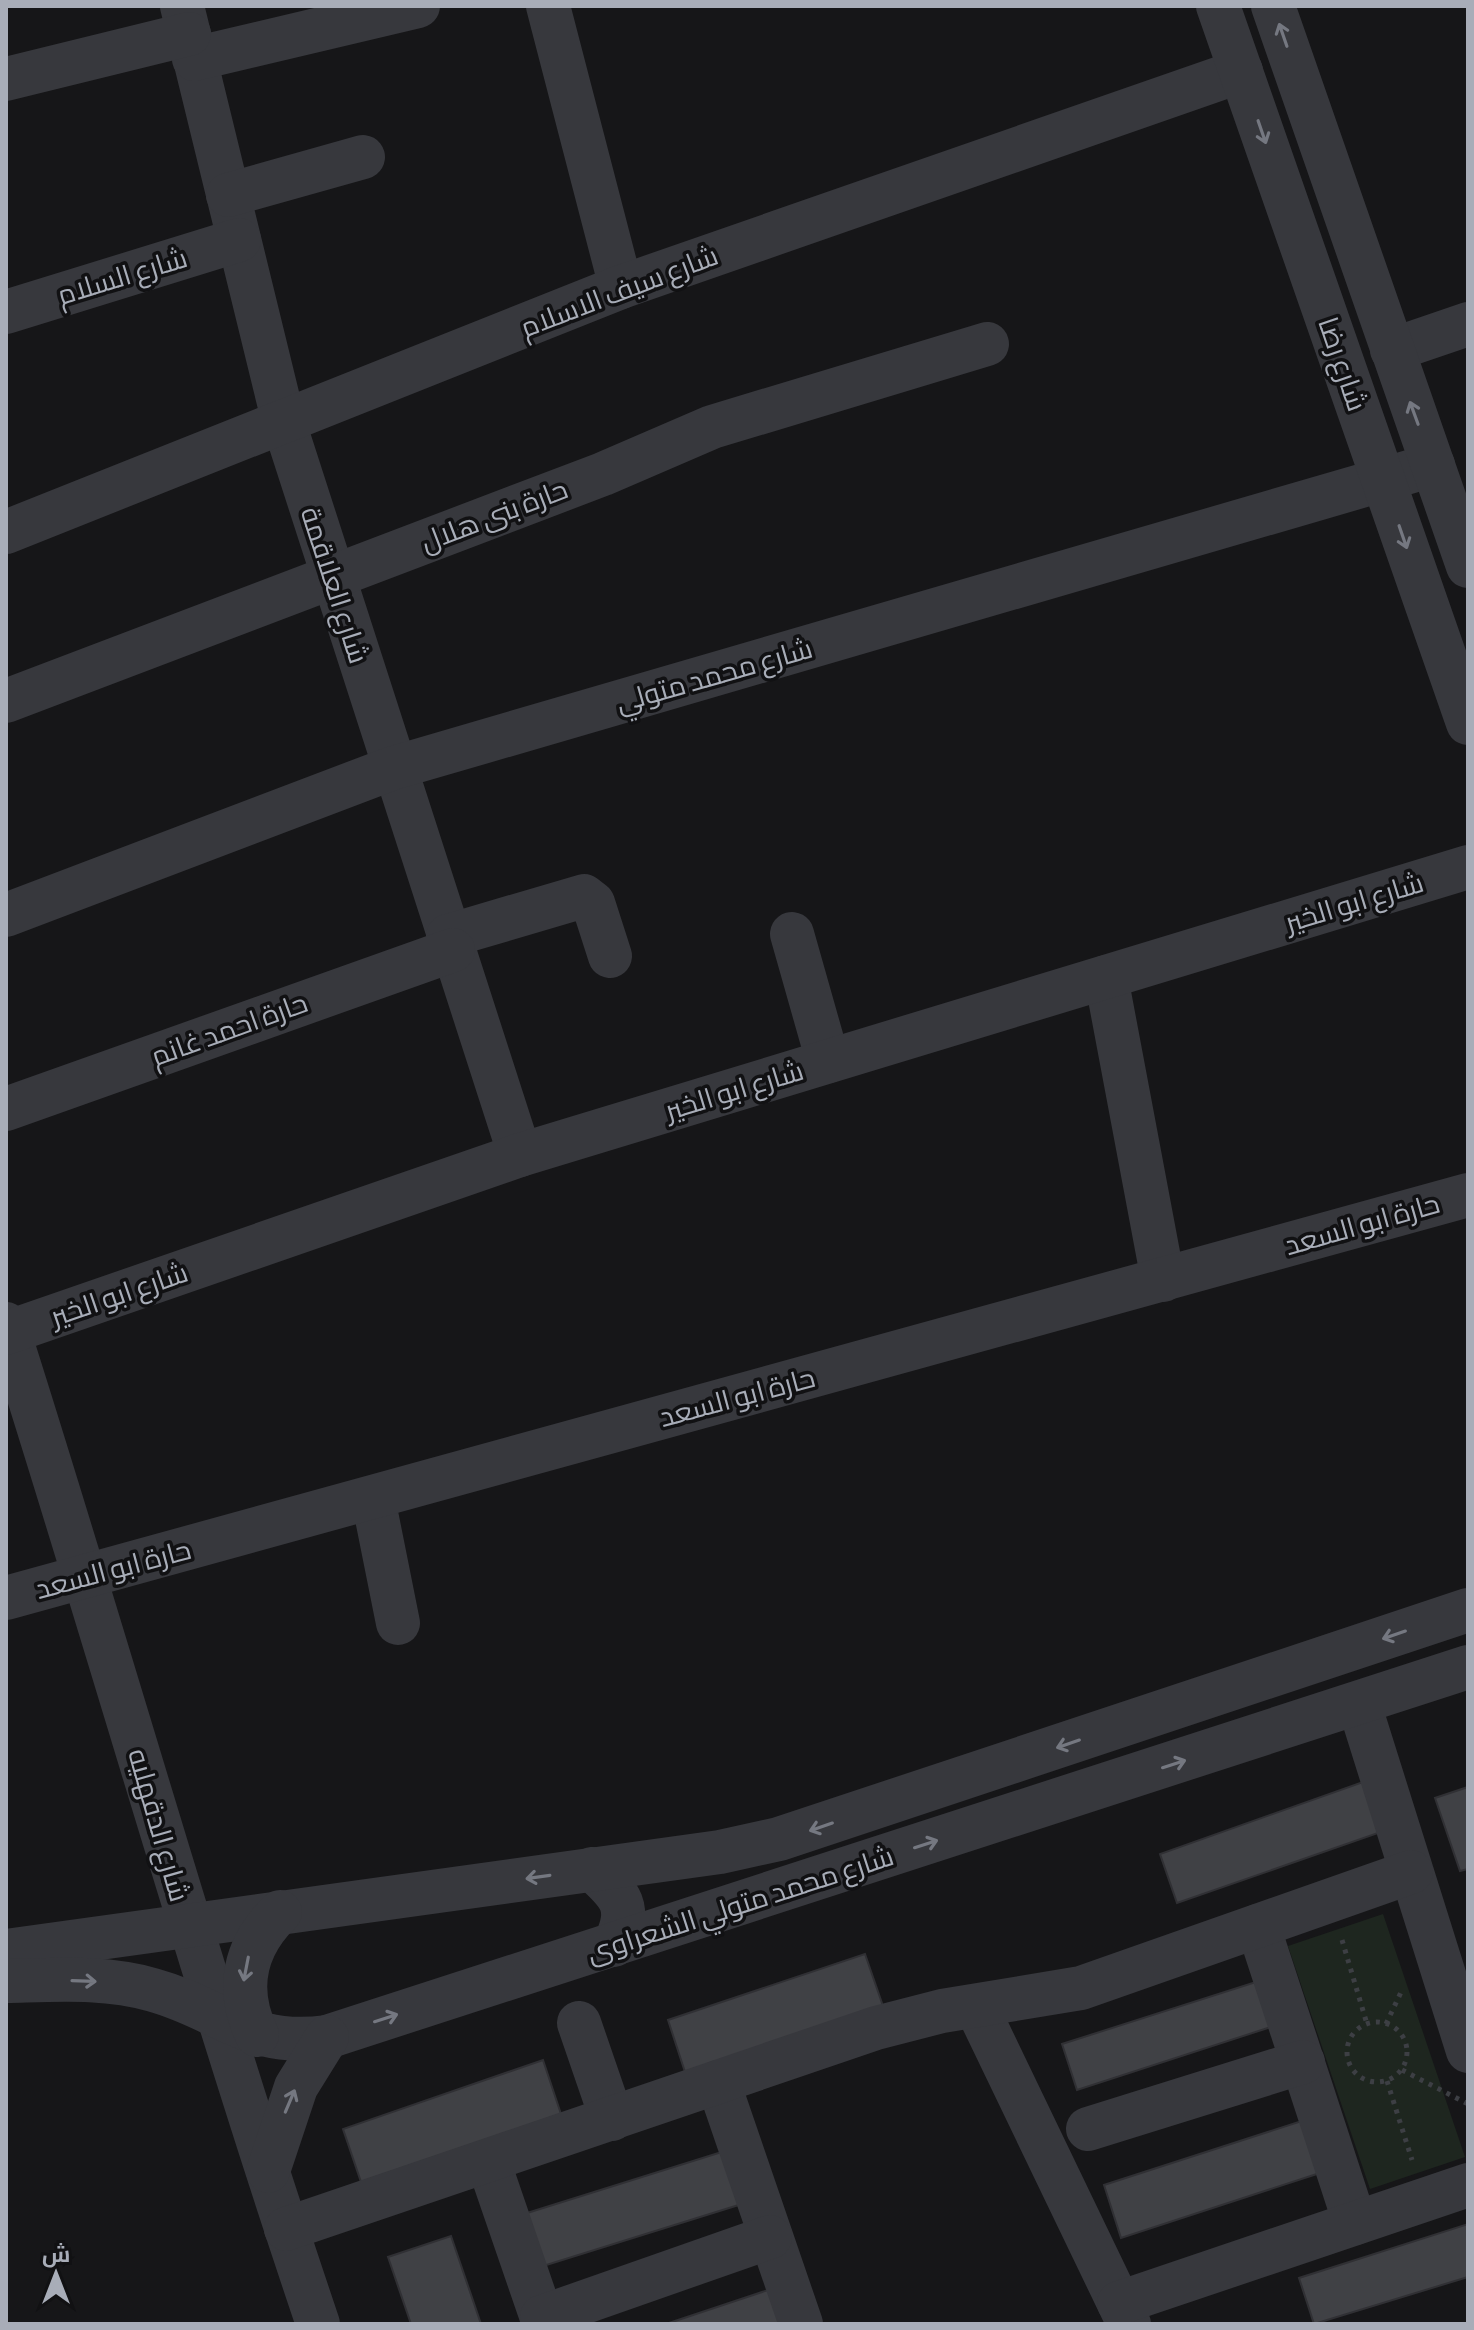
<svg xmlns="http://www.w3.org/2000/svg" width="1474" height="2330" font-family="'Sofia Sans Condensed',Cairo,sans-serif">
  <style>
    .green { fill: #1e261f }
    .building { fill: #404145; stroke: #303034; stroke-width: 2 }
    .lines { fill: none; stroke-linecap: round; stroke-linejoin: round }
    .path { stroke: #3d3f44; stroke-width: 5; stroke-dasharray: 4 6; stroke-linecap: butt }
    .minor { stroke: #37383d; stroke-width: 44 }
    .tertiary { stroke: #37383d; stroke-width: 44 }
    .oneway { stroke: #757881 }
    .labels { text-anchor: middle; stroke-width: 7; stroke-linejoin: round; paint-order: stroke }
    .street-label { font-size: 28px; fill: #a8adb8; stroke: #111113 }
  </style>
  <rect width="100%" height="100%" fill="#161618"/>
  <path class="green" d="M1383 1914 1465 2157 1370 2189 1288 1946Z"/>
  <g class="building">
    <path d="M1363 1782 1381 1832 1177 1903 1160 1854Z"/>
    <path d="M1468 1787V1869L1460 1871 1435 1798Z"/>
    <path d="M865 1954 883 2006 685 2072 668 2020Z"/>
    <path d="M1259 1981 1274 2026 1077 2090 1062 2044Z"/>
    <path d="M543 2060 561 2114 361 2182 343 2129Z"/>
    <path d="M1308 2119 1326 2171 1121 2238 1104 2185Z"/>
    <path d="M728 2150 745 2203 540 2267 524 2214Z"/>
    <path d="M1468 2224V2277L1314 2324 1299 2278Z"/>
    <path d="M451 2236 481 2324H411L388 2257Z"/>
    <path d="M777 2287 790 2324H666Z"/>
  </g>
  <g class="lines">
    <g class="path">
      <path d="M1342 1940 1367 2024"/>
      <circle cx="1377" cy="2052" r="30"/>
      <path d="M1386 2024 1403 1988"/>
      <path d="M1402 2070 1468 2104"/>
      <path d="M1387 2081 1412 2160"/>
    </g>
    <g class="minor">
      <path d="M182 6 284 423 520 1155"/>
      <path d="M548 6 621 287"/>
      <path d="M194 59 418 6"/>
      <path d="M6 79 189 34"/>
      <path d="M228 195 363 157"/>
      <path d="M6 312 239 240"/>
      <path d="M1392 350 1468 324"/>
      <path d="M6 532 621 287 1241 71"/>
      <path d="M6 701 603 474 712 427 987 344"/>
      <path d="M6 915 393 768 1433 465"/>
      <path d="M792 934 828 1061"/>
      <path d="M448 936 584 896 593 903 610 956"/>
      <path d="M1106 977 1163 1280"/>
      <path d="M6 1109 453 950"/>
      <path d="M6 1324C112 1657 206 1993 318 2324"/>
      <path d="M6 1333 520 1155 1468 867"/>
      <path d="M373 1498 398 1623"/>
      <path d="M6 1598 1468 1195"/>
      <path d="M1359 1704 1468 2051"/>
      <path d="M1258 1926 1355 2223"/>
      <path d="M976 2006 1129 2324"/>
      <path d="M579 2023 612 2119"/>
      <path d="M718 2082 801 2324"/>
      <path d="M1088 2129 1303 2062"/>
      <path d="M488 2161 544 2324"/>
      <path d="M286 2229 876 2028 942 2011 1081 1988 1411 1872"/>
      <path d="M1119 2303 1468 2185"/>
      <path d="M542 2317 770 2237"/>
    </g>
    <g class="tertiary">
      <path d="M1218 6 1468 723"/>
      <path d="M1273 6 1468 566"/>
      <path d="M592 1869C621 1895 633 1907 614 1945"/>
      <path d="M6 1951 720 1852 779 1839 1468 1610"/>
      <path d="M6 1981C54 1980 106 1976 153 1990 222 2009 248 2048 327 2037L1468 1667"/>
      <path d="M257 2035C235 1989 244 1947 280 1912"/>
      <path d="M268 2171 296 2087 327 2037"/>
    </g>
  </g>
  <defs><path id="oneway-shaft" d="M-6 0H5M1.5-3L5.5 0L1.5 3" fill="none" stroke-width="1.6" stroke-linecap="round" stroke-linejoin="round" transform="scale(2)"/></defs>
  <g class="oneway">
    <use href="#oneway-shaft" transform="translate(1283 35) rotate(-109)"/>
    <use href="#oneway-shaft" transform="translate(1262 132) rotate(71)"/>
    <use href="#oneway-shaft" transform="translate(1414 413) rotate(-110)"/>
    <use href="#oneway-shaft" transform="translate(1403 537) rotate(71)"/>
    <use href="#oneway-shaft" transform="translate(1394 1635) rotate(161)"/>
    <use href="#oneway-shaft" transform="translate(1068 1744) rotate(161)"/>
    <use href="#oneway-shaft" transform="translate(1174 1764) rotate(-18)"/>
    <use href="#oneway-shaft" transform="translate(821 1827) rotate(161)"/>
    <use href="#oneway-shaft" transform="translate(926 1844) rotate(-18)"/>
    <use href="#oneway-shaft" transform="translate(538 1877) rotate(172)"/>
    <use href="#oneway-shaft" transform="translate(246 1969) rotate(101)"/>
    <use href="#oneway-shaft" transform="translate(84 1981) rotate(2)"/>
    <use href="#oneway-shaft" transform="translate(386 2018) rotate(-18)"/>
    <use href="#oneway-shaft" transform="translate(290 2101) rotate(-67)"/>
  </g>
  <g class="labels">
    <g class="street-label">
      <text transform="translate(122 276) rotate(-17)" y="10">شارع السلام</text>
      <text transform="translate(619 291) rotate(-21)" y="10">شارع سيف الاسلام</text>
      <text transform="translate(1343 364) rotate(71)" y="10">شارع رضا</text>
      <text transform="translate(494 515) rotate(-21)" y="10">حارة بنى هلال</text>
      <text transform="translate(335 585) rotate(72)" y="10">شارع العلاقمة</text>
      <text transform="translate(714 675) rotate(-16)" y="10">شارع محمد متولي</text>
      <text transform="translate(1354 902) rotate(-17)" y="10">شارع ابو الخير</text>
      <text transform="translate(229 1029) rotate(-20)" y="10">حارة احمد غانم</text>
      <text transform="translate(734 1090) rotate(-17)" y="10">شارع ابو الخير</text>
      <text transform="translate(1362 1224) rotate(-16)" y="10">حارة ابو السعد</text>
      <text transform="translate(119 1294) rotate(-19)" y="10">شارع ابو الخير</text>
      <text transform="translate(737 1397) rotate(-15)" y="10">حارة ابو السعد</text>
      <text transform="translate(113 1569) rotate(-15)" y="10">حارة ابو السعد</text>
      <text transform="translate(159 1825) rotate(74)" y="10">شارع الدقهليه</text>
      <text transform="translate(740 1904) rotate(-18)" y="10">شارع محمد متولي الشعراوى</text>
    </g>
  </g>
  <rect width="1474" height="2330" fill="none" stroke="#a8adb8" stroke-width="16"/>
  <g transform="translate(56 2274)" stroke="#111113" stroke-width="6" paint-order="stroke">
  <path d="M0-6L14 30L0 20L-14 30Z" fill="#a8adb8"/>
  <text y="-12" font-size="22" font-weight="bold" text-anchor="middle" fill="#a8adb8">ش</text>
  </g>
</svg>
